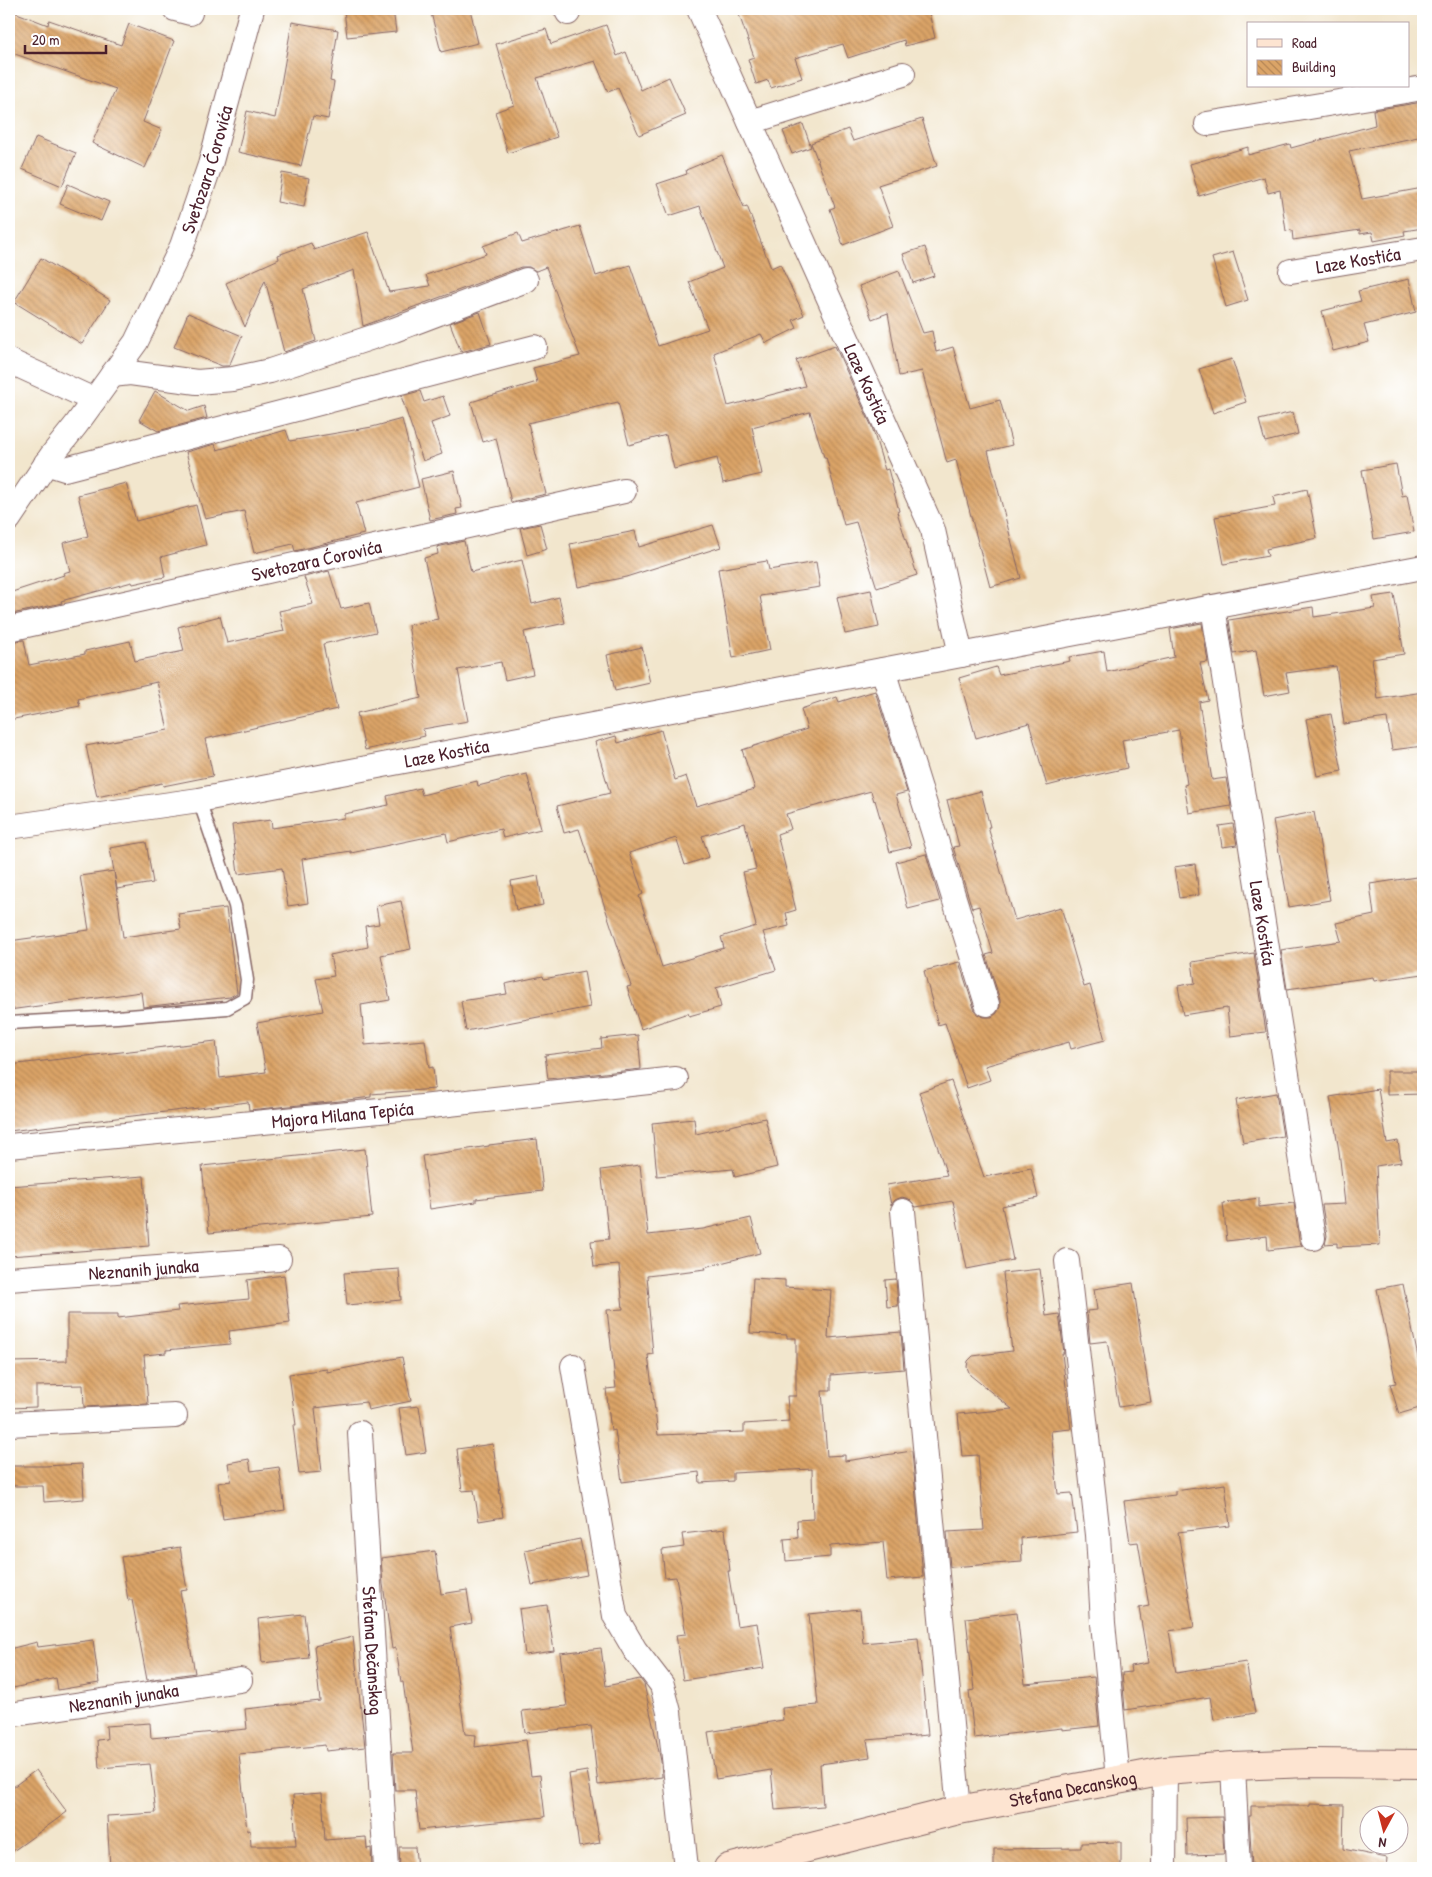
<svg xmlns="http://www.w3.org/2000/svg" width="1432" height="1877" font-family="'Patrick Hand',sans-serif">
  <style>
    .building { fill: url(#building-back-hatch); fill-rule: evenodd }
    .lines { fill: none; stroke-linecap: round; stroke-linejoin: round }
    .lane-casing { stroke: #856564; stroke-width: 15 }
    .street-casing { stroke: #856564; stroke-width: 26 }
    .secondary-casing { stroke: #856564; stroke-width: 30 }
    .lane { stroke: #fff; stroke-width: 12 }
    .street { stroke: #fff; stroke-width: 24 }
    .secondary { stroke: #fde4d1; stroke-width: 28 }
    .labels { text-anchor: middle; stroke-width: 4.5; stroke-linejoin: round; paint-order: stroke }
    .street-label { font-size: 19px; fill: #4a1f2b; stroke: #fff }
  </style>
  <defs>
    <pattern id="building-back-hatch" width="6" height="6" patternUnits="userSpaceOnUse" patternTransform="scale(1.25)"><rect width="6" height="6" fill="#dba467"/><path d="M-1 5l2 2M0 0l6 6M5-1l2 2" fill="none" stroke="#b48555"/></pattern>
  </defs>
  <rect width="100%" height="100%" fill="#fff"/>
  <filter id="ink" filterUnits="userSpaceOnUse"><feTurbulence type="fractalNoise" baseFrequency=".02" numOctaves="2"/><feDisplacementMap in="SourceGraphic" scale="10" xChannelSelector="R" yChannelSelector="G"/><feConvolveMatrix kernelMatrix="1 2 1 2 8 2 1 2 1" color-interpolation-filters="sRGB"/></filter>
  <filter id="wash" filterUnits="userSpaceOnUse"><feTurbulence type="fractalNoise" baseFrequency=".0096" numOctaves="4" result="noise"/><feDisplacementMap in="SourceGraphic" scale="20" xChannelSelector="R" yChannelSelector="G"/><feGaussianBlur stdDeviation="1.12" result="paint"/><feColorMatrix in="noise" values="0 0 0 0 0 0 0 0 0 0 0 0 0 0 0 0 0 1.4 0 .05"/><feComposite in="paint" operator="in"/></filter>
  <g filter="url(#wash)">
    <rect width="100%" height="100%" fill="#f2e6cd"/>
    <g id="blocks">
      <g class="building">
        <path d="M344 9H393L396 32 347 37Z"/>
        <path d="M430 9H470L478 43 441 52Z"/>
        <path d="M737 9H928L935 38 905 46 904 40 848 58 843 44 795 58 802 78 771 88 768 80 756 84 748 59 754 57Z"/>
        <path d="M9 10 48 25 49 20 121 45 129 24 174 41 143 122 162 130 145 168 92 143 116 89 9 52Z"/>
        <path d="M292 22 338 30 330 81 334 82 328 119 313 116 301 166 238 152 247 111 275 118Z"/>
        <path d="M606 25 617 56 626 52 641 90 669 77 686 115 639 135 618 88 608 92 595 61 537 78 557 137 508 153 495 112 514 105 496 44 546 29 551 44Z"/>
        <path d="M1423 102V136L1349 151 1362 199 1423 188V228L1404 231 1405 235 1374 241 1372 232 1360 234V230L1293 240 1292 230 1286 231 1280 190 1268 193 1264 177 1199 196 1190 164 1248 147V155L1290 144 1291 148 1375 125 1373 110Z"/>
        <path d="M922 119 937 166 878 185 893 226 843 245 830 209 835 207 811 143 848 129 853 141Z"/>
        <path d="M803 124 811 147 792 154 783 131Z"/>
        <path d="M36 137 76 153 62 186 22 169Z"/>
        <path d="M722 155 744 207 747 206 771 268 780 264 804 315 793 320 797 328 766 343 761 334 714 353 728 406 805 386 796 360 835 346 872 427 885 470 888 469 899 511 897 512 917 575 877 588 856 522 844 525 826 457H824L810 412 752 427 762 474 723 483 717 458 674 469 666 435 629 445 618 402 528 423 546 494 511 502 496 438 483 442 471 402 537 382 533 368 580 356 546 267 536 271 529 267H521L363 326 354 270 303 289 316 341 284 352 265 280 245 327 226 283 279 259 278 255 311 243 314 250 368 232 389 292 430 286 426 275 486 254 483 246 518 233 522 243 580 226 596 276 630 265 658 346 708 329 689 282 723 268 700 206 669 216 657 184 687 174 686 170Z"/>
        <path d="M282 173 309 178 304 207 277 202Z"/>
        <path d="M68 184 109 202 101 221 60 204Z"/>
        <path d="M925 247 934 276 913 283 903 254Z"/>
        <path d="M1233 252 1248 300 1226 307 1212 258Z"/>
        <path d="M41 258 110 300 82 344 14 302Z"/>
        <path d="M899 271 923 333 932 331 936 352 953 347 970 408 1000 400 1012 445 988 451 1021 578 990 587 956 460 947 463 922 371 899 376 888 313 872 319 859 286Z"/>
        <path d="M1409 279 1416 312 1364 325 1369 342 1333 351 1322 311 1361 301 1358 291Z"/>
        <path d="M480 312 491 344 461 352 450 323Z"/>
        <path d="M188 313 242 336 229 366H222L174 347Z"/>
        <path d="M1232 359 1246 402 1213 413 1199 369Z"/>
        <path d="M155 391 189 411 204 406 207 418 158 431 139 420Z"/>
        <path d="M420 391 424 402 443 396 450 416 431 423 442 454 423 461 401 396Z"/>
        <path d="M1293 412 1298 434 1265 442 1259 420Z"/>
        <path d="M402 419 419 487 356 503 364 534 295 551 293 544 254 553 244 511 205 519 186 452 215 444 217 450 286 430 290 441 372 427Z"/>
        <path d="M1396 464 1402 496 1407 495 1414 532 1374 539 1362 470Z"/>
        <path d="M454 471 462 508 456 509 457 514 430 520 421 479Z"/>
        <path d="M126 483 136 521 196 505 206 545 161 557 165 577 133 584 132 582 61 601 62 603 12 614 9 605V593L64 575 63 573 70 571 63 543 88 536 78 495Z"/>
        <path d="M1307 489 1317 538 1266 549 1268 556 1224 564 1215 517 1275 506 1273 497Z"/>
        <path d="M540 524 547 549 527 555 520 528Z"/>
        <path d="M713 525 721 547 626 577 578 587 570 544 635 531 639 547Z"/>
        <path d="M464 541 471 572 522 560 532 604 559 597 565 623 524 632 533 674 505 680 501 662 458 670 468 721 423 729 425 736 365 750 357 713 421 698 408 625 438 619 424 558 438 554 437 547Z"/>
        <path d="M767 561 769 570 816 562 820 587 760 596 770 650 733 658 718 569Z"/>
        <path d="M329 571 341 609 369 603 376 632 323 644 337 709 205 739 213 776 163 786 162 783 97 797 86 746 168 730 157 682 78 699 80 706 9 720V642L24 640 29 665 85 654V651L130 641 135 661 184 651 178 627 220 616 227 643 284 631 279 611 313 604 304 577Z"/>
        <path d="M871 590 879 627 845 634 837 597Z"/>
        <path d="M1394 594 1404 654 1372 659 1378 699 1423 692V746L1392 750 1387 718 1344 724 1336 666 1286 673 1290 691 1264 696 1256 650 1234 654 1229 620 1313 607 1314 617 1375 608 1373 597Z"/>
        <path d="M1202 623 1208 662 1200 663 1208 700 1199 702 1212 780 1226 778 1231 806 1189 813 1184 785 1187 784 1179 730 1122 740 1127 768 1087 777 1086 776 1047 786 1029 723 976 738 959 678 996 667 999 675 1070 661 1069 657 1104 651 1107 672 1174 657 1170 629Z"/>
        <path d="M642 647 650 683 615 691 607 655Z"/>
        <path d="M875 691 907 792 896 795 911 847 890 852 875 800 874 801 871 791 786 814 791 829 777 834 796 910 786 913 789 926 763 932 776 970 716 988 721 1007 689 1016 688 1013 641 1029 627 987 631 986 579 829 564 833 557 806 610 793 595 742 616 736 618 743 661 730 675 780 686 776 696 806 755 789 742 750 807 729 801 709 837 697 839 702ZM745 823 756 869 743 872 756 926 721 937 724 948 662 967 639 896 643 894 629 853 676 838 685 865 709 857 702 836Z"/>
        <path d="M1331 714 1342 771 1317 776 1306 719Z"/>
        <path d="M527 774 541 829 503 838 501 829 448 842 446 833 351 853V851L302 859 308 903 288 906 282 868 238 874 232 825 271 820 272 828 344 818V814L389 805 387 796 420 788 422 795 477 781 478 786Z"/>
        <path d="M981 791 990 827H988L1015 920 1061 907 1084 987 1090 985 1105 1040 1071 1049 1069 1042 985 1066 990 1080 967 1088 945 1023 938 1025 924 971 959 962 974 1008 977 1014 984 1017H992L997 1013 1000 1007V1000L986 955 993 953 979 906 972 908 953 847 959 846 947 800Z"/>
        <path d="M1314 812 1330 900 1289 907 1273 820Z"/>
        <path d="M1233 824 1237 845 1222 847 1219 826Z"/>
        <path d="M146 842 153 883 117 889 110 848Z"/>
        <path d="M926 854 940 901 908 909 896 862Z"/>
        <path d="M1195 864 1199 895 1179 898 1174 867Z"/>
        <path d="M114 871 123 937 181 929 178 914 226 908 237 993 230 997 143 1007 141 992 9 1010V941L89 930 80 876Z"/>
        <path d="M538 876 543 905 516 910 511 881Z"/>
        <path d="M1423 876V974L1374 981 1373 977 1287 989 1281 950 1341 941 1336 923 1374 915 1370 884Z"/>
        <path d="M401 901 411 949 381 955 390 1000 361 1005 365 1045 425 1040 429 1068 433 1067 435 1089 371 1094V1097L340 1101 249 1110 248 1102 9 1131V1065L216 1041 220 1078 266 1072 257 1023 323 1011 316 979 334 976 330 955 368 947 365 926 379 924 376 906Z"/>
        <path d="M1254 953 1266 1032 1230 1036 1227 1008 1183 1015 1178 986 1195 983 1192 962Z"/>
        <path d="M584 971 590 1007 466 1031 461 1001 507 994 505 984 543 976 544 979Z"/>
        <path d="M638 1035 641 1069 548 1079 545 1055 602 1048 601 1039Z"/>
        <path d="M1387 1071H1423V1094L1387 1095Z"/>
        <path d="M951 1081 984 1177 1031 1168 1038 1198 1002 1206 1013 1260 967 1269 953 1201 916 1207 909 1199 902 1197 895 1200 891 1205 887 1185 947 1175 919 1092Z"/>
        <path d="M1378 1089 1387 1143 1398 1141 1401 1162 1376 1166 1380 1245 1337 1247V1243L1325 1244 1327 1236 1322 1205 1345 1204 1339 1151 1330 1097Z"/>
        <path d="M1276 1093 1283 1136 1243 1143 1236 1100Z"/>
        <path d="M765 1118 777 1167 735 1177 733 1169 657 1176 652 1123 694 1119 696 1134Z"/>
        <path d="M537 1139 543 1191 476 1199V1202L430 1209 422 1156 489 1146V1145Z"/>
        <path d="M365 1149 372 1217 209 1233 202 1166Z"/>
        <path d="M640 1165 648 1235 703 1229 751 1218 760 1253 705 1267 706 1269 647 1276 649 1298H648L653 1354 648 1355 658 1435 744 1432V1424L789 1421 787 1396H796V1338H787V1335L750 1333 753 1278 785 1280V1287L831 1290 828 1338 901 1332 904 1369 831 1375V1391H822L827 1456 845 1455V1461L912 1451 923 1577 887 1580 883 1542 830 1546V1557L786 1561 784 1539 798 1538 797 1520 813 1519 812 1469 733 1473V1481L700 1483 699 1472 622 1482 615 1430 611 1431 606 1389 616 1388 607 1310 623 1309 619 1265 594 1267 591 1241 609 1239 601 1170Z"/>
        <path d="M144 1176 149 1246 9 1256V1186Z"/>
        <path d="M1259 1198V1207L1294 1203 1299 1240 1302 1246 1268 1250 1267 1236 1227 1241 1223 1203Z"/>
        <path d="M399 1269 401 1300 347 1305 344 1273Z"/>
        <path d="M1040 1269 1046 1316 1059 1314 1064 1353H1062L1071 1429 1051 1431 1058 1494 1072 1493 1077 1532 1021 1538 1022 1562 950 1567 947 1532 984 1530 978 1455 962 1456 958 1414 1012 1409 970 1375 967 1367 968 1361 973 1356 1012 1351 1003 1273Z"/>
        <path d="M284 1275 290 1323 229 1331 230 1344 166 1350V1353L144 1355 148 1404 84 1407 83 1385 36 1386V1407L9 1408V1362L67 1361V1314H118V1318L178 1311 177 1306 249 1299 247 1280Z"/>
        <path d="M896 1279 898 1306 887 1307 885 1280Z"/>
        <path d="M1133 1283 1141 1336H1140L1151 1402 1119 1407 1107 1341 1090 1343 1087 1311 1097 1310 1094 1289Z"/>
        <path d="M1403 1284 1423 1382V1407L1399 1414 1390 1384 1396 1383 1377 1289Z"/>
        <path d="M402 1357 411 1401 368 1410 366 1402 315 1408 322 1472 299 1474 293 1425H296L289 1374 327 1369V1372Z"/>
        <path d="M419 1406 426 1452 406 1455 399 1408Z"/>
        <path d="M493 1444 503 1517 479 1521 474 1490 462 1491 457 1449Z"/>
        <path d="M249 1459 251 1471 279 1467 285 1510 223 1519 218 1483 231 1481 228 1463Z"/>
        <path d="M82 1464 84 1499 44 1502 43 1486H9V1466H45Z"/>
        <path d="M1225 1484 1230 1526 1178 1532 1194 1627 1169 1631 1176 1673 1246 1662 1255 1713 1214 1720 1210 1697 1125 1710 1122 1673 1131 1672 1130 1666 1148 1663 1139 1608 1149 1606 1138 1542 1130 1543 1124 1501 1175 1495V1491Z"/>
        <path d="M725 1529 730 1571H728L737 1626 757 1623 764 1668 683 1680 676 1635 686 1634 676 1577 665 1578 662 1550 684 1547 682 1534Z"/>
        <path d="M580 1539 587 1575 532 1585 525 1550Z"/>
        <path d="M180 1547 187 1590 180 1591 195 1673 147 1680 132 1600H128L121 1557Z"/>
        <path d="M435 1551 441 1594 467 1590 472 1623 450 1627 465 1734 476 1735 475 1747 526 1740 531 1776 540 1775 545 1817 419 1830 415 1790H395L393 1753H413L403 1682H401L396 1648 392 1649 383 1584 381 1558Z"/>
        <path d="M547 1605 554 1651 525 1655 519 1609Z"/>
        <path d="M860 1609 863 1643 918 1638 928 1735 867 1740 870 1757 820 1764 823 1806 775 1810 771 1770 716 1779 708 1732 783 1720 782 1708 818 1705 809 1614Z"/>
        <path d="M1017 1612 1025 1684 1094 1677 1099 1726 1062 1730V1728L974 1738 969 1691 974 1690 966 1618Z"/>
        <path d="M304 1614 309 1658 262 1663 258 1619Z"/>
        <path d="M353 1637 365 1747 326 1751 325 1745 239 1754 247 1831 250 1830 251 1846H296L293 1795 322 1793 325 1840 366 1837 367 1849 371 1848 372 1868H110L107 1816 156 1813 150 1764 99 1768 97 1740 107 1739 106 1726 150 1723 151 1738 247 1729 245 1709 320 1701 314 1646Z"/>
        <path d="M93 1640 99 1683 58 1690 56 1678 9 1689V1649L37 1642 38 1647Z"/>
        <path d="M601 1648 606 1686 640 1679 644 1684 661 1761 662 1777 598 1785 591 1726 525 1733 522 1711 567 1706 560 1653Z"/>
        <path d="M36 1770 67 1812 9 1854V1790Z"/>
        <path d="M587 1771 600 1843 579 1847 569 1774Z"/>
        <path d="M1310 1804 1344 1805 1343 1849 1387 1858 1386 1868H1252L1249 1816H1251V1806H1310Z"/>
        <path d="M1222 1817 1224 1854 1187 1855 1186 1818Z"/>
        <path d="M1121 1842V1868H994V1849L1081 1848V1843Z"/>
        <path d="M399 1847H415L417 1868H400Z"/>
      </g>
    </g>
  </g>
  <g filter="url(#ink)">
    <use href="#blocks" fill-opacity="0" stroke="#856564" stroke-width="1"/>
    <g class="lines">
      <g class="lane-casing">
        <path id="lane" d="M9 1023 117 1017 227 1008 245 998 247 980 235 906 199 800"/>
      </g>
      <g class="street-casing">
        <g id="street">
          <path d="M175 9 190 13"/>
          <path d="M566 9 568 13"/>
          <path id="s1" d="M699 9 933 530 961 655"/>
          <path d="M750 122 903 74"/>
          <path d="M1207 124 1423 88"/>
          <path id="s2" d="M1291 271 1423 249"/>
          <path d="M9 361 94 400"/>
          <path d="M112 375 130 373 197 382 233 379 270 371 394 330 526 280"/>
          <path d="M46 463 65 469 535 347"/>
          <path id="s3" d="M9 519 52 455 76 425 136 342 182 246 210 165 252 9"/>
          <path id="s4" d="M1213 607 1313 1238"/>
          <path id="s5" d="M9 629 624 491"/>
          <path d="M883 670 987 1004"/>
          <path id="s6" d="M9 827 199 800 1423 567"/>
          <path id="s7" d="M9 1146 422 1107 676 1079"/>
          <path d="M903 1211 959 1810"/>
          <path d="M1067 1261 1098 1535 1103 1623 1118 1779"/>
          <path id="s8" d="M9 1279 279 1259"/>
          <path d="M573 1366 615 1616 635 1650 662 1685 669 1712 686 1868"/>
          <path d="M9 1424 175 1416"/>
          <path id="s9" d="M360 1433 386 1868"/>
          <path id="s10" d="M9 1715 240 1680"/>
          <path d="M1233 1766 1238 1868"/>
          <path d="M1164 1868 1165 1771"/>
        </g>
      </g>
      <g class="secondary-casing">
        <g id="secondary">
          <path id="s11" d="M728 1868 959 1810 1165 1771 1233 1766 1309 1763 1423 1764"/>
        </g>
      </g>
      <use href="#lane" class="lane"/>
      <use href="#street" class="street"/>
      <use href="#secondary" class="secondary"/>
    </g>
  </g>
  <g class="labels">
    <g class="street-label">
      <text dy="7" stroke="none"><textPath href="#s3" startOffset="405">Svetozara Ćorovića</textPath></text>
      <text dy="7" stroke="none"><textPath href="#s2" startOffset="68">Laze Kostića</textPath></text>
      <text dy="7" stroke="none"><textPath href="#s1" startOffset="411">Laze Kostića</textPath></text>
      <text dy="7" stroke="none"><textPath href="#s5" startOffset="315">Svetozara Ćorovića</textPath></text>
      <text dy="7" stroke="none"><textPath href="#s6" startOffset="444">Laze Kostića</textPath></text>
      <text dy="7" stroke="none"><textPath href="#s4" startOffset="320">Laze Kostića</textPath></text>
      <text dy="7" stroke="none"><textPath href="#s7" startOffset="335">Majora Milana Tepića</textPath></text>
      <text dy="7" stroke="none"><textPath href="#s8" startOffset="135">Neznanih junaka</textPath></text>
      <text dy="7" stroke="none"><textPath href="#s9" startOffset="218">Stefana Dečanskog</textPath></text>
      <text dy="7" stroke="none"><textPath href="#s10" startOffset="116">Neznanih junaka</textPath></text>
      <text dy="7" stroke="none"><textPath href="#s11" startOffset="354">Stefana Decanskog</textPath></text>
    </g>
  </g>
  <rect width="1432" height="1877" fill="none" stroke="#fff" stroke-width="30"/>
  <rect x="1247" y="22" width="162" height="65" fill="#ffffff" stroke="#b7a5aa"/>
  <rect x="1257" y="39" width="25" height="8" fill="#fde4d1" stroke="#b7a5aa"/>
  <text x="1292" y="48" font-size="15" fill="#4a1f2b">Road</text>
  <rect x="1257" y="60" width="25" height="15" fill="url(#building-back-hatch)" stroke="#b7a5aa"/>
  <text x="1292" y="72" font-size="15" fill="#4a1f2b">Building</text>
  <g transform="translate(1384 1830) rotate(187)"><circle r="24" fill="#ffffff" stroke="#b7a5aa"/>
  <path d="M0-4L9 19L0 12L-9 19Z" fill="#c8321e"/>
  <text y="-8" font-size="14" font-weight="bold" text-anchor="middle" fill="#4a1f2b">N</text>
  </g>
  <path d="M25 45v8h81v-8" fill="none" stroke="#4a1f2b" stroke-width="2.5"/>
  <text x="32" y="45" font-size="15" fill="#4a1f2b" stroke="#ffffff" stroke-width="4" paint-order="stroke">20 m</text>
</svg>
